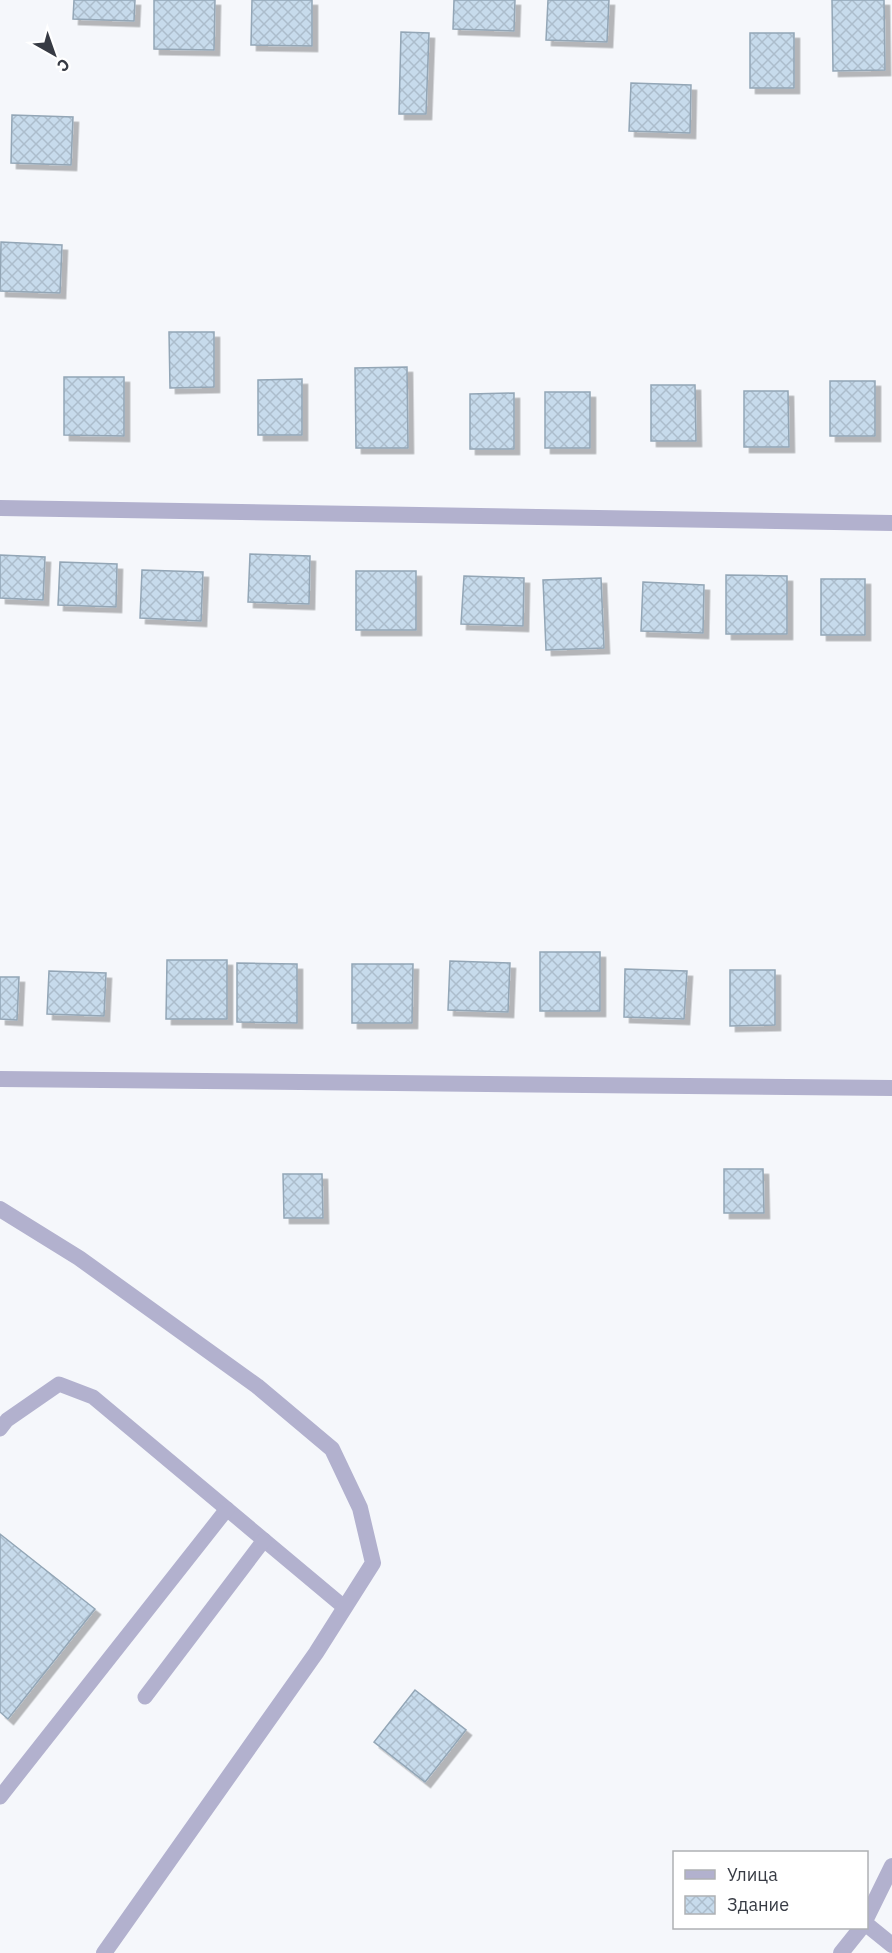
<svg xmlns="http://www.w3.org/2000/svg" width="892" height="1953" font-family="'IBM Plex Sans',sans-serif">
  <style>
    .building { fill: url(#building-cross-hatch); stroke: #93a6b6; stroke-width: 1.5; filter: url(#shadow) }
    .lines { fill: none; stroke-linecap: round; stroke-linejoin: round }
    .service { stroke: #b2b1ce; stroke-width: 15 }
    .minor { stroke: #b2b1ce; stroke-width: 16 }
  </style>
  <defs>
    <pattern id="building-cross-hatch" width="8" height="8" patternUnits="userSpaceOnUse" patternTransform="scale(1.5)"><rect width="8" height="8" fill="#c7dbec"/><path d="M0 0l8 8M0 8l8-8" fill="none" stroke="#acbdcc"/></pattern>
    <filter id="shadow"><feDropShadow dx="5.5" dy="5.5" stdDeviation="0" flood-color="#0004"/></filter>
  </defs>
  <rect width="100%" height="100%" fill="#f5f7fb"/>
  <g class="building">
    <path d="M74 0H135L134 21 73 19Z"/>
    <path d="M154 0H215L214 50 154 49Z"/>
    <path d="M252 0H312V46L251 45Z"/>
    <path d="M454 0H515L514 31 453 29Z"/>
    <path d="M548 0H609L607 42 546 40Z"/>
    <path d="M832 0H884L885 70 833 71Z"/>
    <path d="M401 32 429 33 426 114H399Z"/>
    <rect x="750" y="33" width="44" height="55"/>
    <path d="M631 83 691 85 690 133 629 131Z"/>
    <path d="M12 115 73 117 71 165 11 163Z"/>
    <path d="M1 242 62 245 60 293 0 291Z"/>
    <path d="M169 332H214V387L170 388Z"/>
    <path d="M407 367 408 448H356L355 368Z"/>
    <path d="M64 377H124V436L64 435Z"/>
    <path d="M302 379V435H258V380Z"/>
    <rect x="830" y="381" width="45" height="55"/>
    <path d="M651 385H695L696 441H651Z"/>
    <path d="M744 391H788L789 447H744Z"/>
    <rect x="545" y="392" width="45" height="56"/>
    <path d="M514 393V449H470V394Z"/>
    <path d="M250 554 310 556 309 604 248 602Z"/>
    <path d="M0 555 45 557 43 600 0 598Z"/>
    <path d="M60 562 117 564 116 607 58 605Z"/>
    <path d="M142 570 203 572 201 621 140 618Z"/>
    <rect x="356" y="571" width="60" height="59"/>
    <path d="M726 575 787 576V634H726Z"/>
    <path d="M464 576 524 578 523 626 461 624Z"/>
    <path d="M601 578 604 648 546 650 543 580Z"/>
    <rect x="821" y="579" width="44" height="56"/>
    <path d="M643 582 704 585 703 633 641 631Z"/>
    <rect x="540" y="952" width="60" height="59"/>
    <path d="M167 960H227V1019H166Z"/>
    <path d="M450 961 510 963 508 1012 448 1010Z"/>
    <path d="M237 963 297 964V1023L237 1022Z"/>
    <path d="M352 964H413L412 1023H352Z"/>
    <path d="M625 969 687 971 684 1019 624 1017Z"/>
    <path d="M730 970H775V1025L730 1026Z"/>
    <path d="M49 971 106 973 104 1016 47 1014Z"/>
    <path d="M0 977H19L17 1020 0 1019Z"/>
    <path d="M724 1169H763L764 1213H724Z"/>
    <path d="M283 1174H322L323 1218H284Z"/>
    <path d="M0 1534 95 1609 8 1719 0 1712Z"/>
    <path d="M415 1690 466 1730 425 1782 374 1742Z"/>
  </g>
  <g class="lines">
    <g class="service">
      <path d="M0 1429 7 1420 59 1384 93 1397 344 1607"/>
      <path d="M145 1697 264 1540"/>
      <path d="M0 1797 227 1509"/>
    </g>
    <g class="minor">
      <path d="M0 508 892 523"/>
      <path d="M0 1079 892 1088"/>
      <path d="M0 1209 79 1258 257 1386 332 1449 360 1508 373 1563 316 1653 104 1953"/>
      <path d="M866 1919 892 1866"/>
      <path d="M866 1924 892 1945"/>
      <path d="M841 1953 861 1928"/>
    </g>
  </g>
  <rect x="673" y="1851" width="195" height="78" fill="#ffffff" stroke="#afb1b4" stroke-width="1.5"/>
  <rect x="685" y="1870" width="30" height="9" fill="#b2b1ce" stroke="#afb1b4" stroke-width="1.5"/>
  <text x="727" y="1881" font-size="18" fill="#373b44">Улица</text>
  <rect x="685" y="1896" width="30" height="18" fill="url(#building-cross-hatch)" stroke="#afb1b4" stroke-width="1.5"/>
  <text x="727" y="1911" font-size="18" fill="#373b44">Здание</text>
  <g transform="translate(54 54) rotate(140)" stroke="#ffffff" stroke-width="4.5" paint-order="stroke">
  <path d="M0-4.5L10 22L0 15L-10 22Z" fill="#373b44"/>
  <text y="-9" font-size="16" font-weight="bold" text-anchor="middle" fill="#373b44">С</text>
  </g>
</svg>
